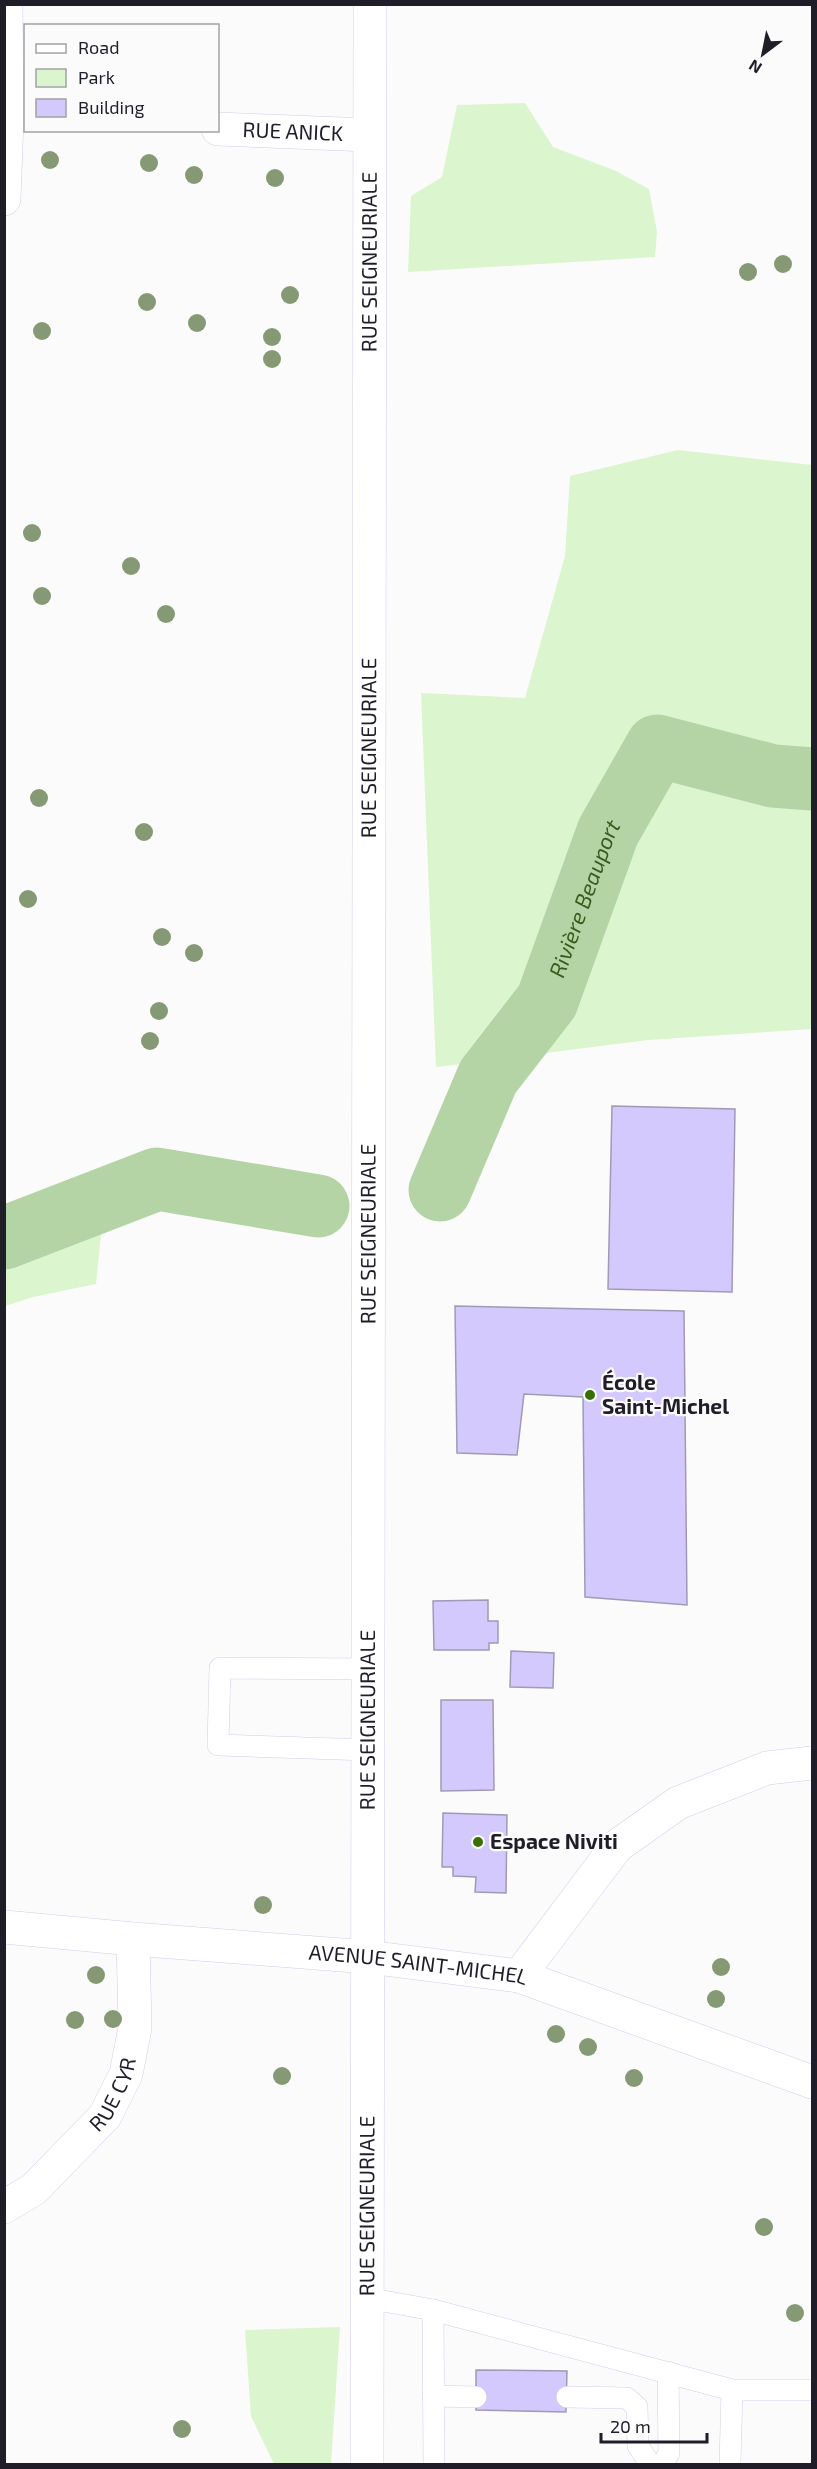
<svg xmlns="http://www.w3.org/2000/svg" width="817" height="2469" font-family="'Exo 2',sans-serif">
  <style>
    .green { fill: #dbf5ce }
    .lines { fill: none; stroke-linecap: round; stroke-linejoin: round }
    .river { stroke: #b5d4a5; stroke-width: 63 }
    .building { fill: #d3c9fd; stroke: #9f9ab7; stroke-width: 1.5 }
    .service-casing { stroke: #d2cceb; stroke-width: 22 }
    .minor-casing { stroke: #d2cceb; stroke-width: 34 }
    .tertiary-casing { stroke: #d2cceb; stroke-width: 34 }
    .service { stroke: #fff; stroke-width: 21 }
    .minor { stroke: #fff; stroke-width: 33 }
    .tertiary { stroke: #fff; stroke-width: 33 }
    .tree { fill: #859a74 }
    .poi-dot { fill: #387000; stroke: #fbfbfb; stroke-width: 2 }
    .labels { text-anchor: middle; stroke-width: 4.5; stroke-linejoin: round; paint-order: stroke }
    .street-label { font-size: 21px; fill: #1f1d28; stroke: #fbfbfb }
    .poi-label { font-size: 21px; font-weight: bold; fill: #1f1d28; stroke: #fbfbfb; text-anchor: start }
    .water-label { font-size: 22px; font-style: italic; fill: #375d1e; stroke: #fbfbfb }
  </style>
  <rect width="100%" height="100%" fill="#fbfbfb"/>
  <g class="green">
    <path d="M525 103 553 147 616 171 649 189 657 232 655 257 408 272 411 196 442 177 457 105Z"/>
    <path d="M678 450 812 465V1029L648 1040 436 1067 421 693 525 698 565 556 570 476Z"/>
    <path d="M80 1189 102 1225 96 1284 33 1297 5 1306V1214Z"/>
    <path d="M340 2327 331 2464H274L251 2416 245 2330Z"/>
  </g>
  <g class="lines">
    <g class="river">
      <path id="s1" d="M440 1190 488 1077 547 1001 608 832 657 746 773 776 812 779"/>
      <path d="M4 1238 157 1179 318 1206"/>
    </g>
  </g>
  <g class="building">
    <path d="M612 1106 735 1109 732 1292 608 1289Z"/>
    <path d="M455 1306 684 1311 687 1605 585 1597 583 1397 524 1394 517 1455 457 1453Z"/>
    <path d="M488 1600V1621H498V1643H489V1650H434L433 1601Z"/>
    <path d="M511 1651 554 1653 553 1688 510 1687Z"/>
    <path d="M441 1700H493L494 1790 441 1791Z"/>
    <path d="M443 1813 507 1815 506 1893 475 1892 476 1877 453 1876V1867H442Z"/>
    <path d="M476 2370 567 2371 566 2412 476 2410Z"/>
  </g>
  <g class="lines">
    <g class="service-casing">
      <g id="service">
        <path d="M368 1750 218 1745 220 1668 368 1669"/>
        <path d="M367 2298 433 2310 732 2390H812"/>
        <path d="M433 2310 434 2464"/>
        <path d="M433 2396 476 2397"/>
        <path d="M567 2397 627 2398 637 2407 638 2446 650 2464"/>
        <path d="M663 2464 669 2453 668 2372"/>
        <path d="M730 2464 732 2390"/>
      </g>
    </g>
    <g class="minor-casing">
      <g id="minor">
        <path id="s2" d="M218 129 369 135"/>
        <path d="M4 199 7 119 6 4"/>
        <path id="s3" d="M4 1927 133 1939 368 1957 519 1976 812 2082"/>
        <path d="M519 1976 617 1846 678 1803 767 1768 812 1763"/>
        <path id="s4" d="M4 2207 34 2189 105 2116 126 2074 135 2028 133 1939"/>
      </g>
    </g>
    <g class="tertiary-casing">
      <g id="tertiary">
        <path id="s5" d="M367 2464 370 4"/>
      </g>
    </g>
    <use href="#service" class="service"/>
    <use href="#minor" class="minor"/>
    <use href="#tertiary" class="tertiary"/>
  </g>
  <g class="tree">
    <circle cx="50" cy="160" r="9"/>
    <circle cx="149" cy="163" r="9"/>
    <circle cx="194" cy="175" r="9"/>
    <circle cx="275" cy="178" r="9"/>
    <circle cx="783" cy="264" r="9"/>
    <circle cx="748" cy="272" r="9"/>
    <circle cx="290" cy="295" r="9"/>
    <circle cx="147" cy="302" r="9"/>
    <circle cx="197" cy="323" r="9"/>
    <circle cx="42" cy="331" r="9"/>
    <circle cx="272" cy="337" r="9"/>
    <circle cx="272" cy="359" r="9"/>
    <circle cx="32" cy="533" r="9"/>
    <circle cx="131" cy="566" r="9"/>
    <circle cx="42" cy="596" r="9"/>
    <circle cx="166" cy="614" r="9"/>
    <circle cx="39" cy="798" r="9"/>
    <circle cx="144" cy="832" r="9"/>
    <circle cx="28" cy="899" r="9"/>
    <circle cx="162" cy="937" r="9"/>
    <circle cx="194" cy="953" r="9"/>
    <circle cx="159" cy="1011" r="9"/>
    <circle cx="150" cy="1041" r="9"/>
    <circle cx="263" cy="1905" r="9"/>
    <circle cx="721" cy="1967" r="9"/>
    <circle cx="96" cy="1975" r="9"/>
    <circle cx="716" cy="1999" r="9"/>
    <circle cx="113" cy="2019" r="9"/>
    <circle cx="75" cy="2020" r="9"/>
    <circle cx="556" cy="2034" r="9"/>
    <circle cx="588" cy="2047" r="9"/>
    <circle cx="282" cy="2076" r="9"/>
    <circle cx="634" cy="2078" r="9"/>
    <circle cx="764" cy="2227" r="9"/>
    <circle cx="795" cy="2313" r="9"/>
    <circle cx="182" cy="2429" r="9"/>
  </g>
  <g class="poi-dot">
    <circle cx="590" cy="1395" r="6"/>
    <circle cx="478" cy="1842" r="6"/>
  </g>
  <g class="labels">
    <g class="street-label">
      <text dy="7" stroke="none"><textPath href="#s2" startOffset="75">RUE ANICK</textPath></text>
      <text dy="7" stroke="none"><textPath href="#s5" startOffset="2202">RUE SEIGNEURIALE</textPath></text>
      <text dy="7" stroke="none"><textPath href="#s5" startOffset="1716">RUE SEIGNEURIALE</textPath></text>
      <text dy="7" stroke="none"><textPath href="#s5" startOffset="1230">RUE SEIGNEURIALE</textPath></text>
      <text dy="7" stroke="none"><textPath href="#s5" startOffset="744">RUE SEIGNEURIALE</textPath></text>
      <text dy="7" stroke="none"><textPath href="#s3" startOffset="416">AVENUE SAINT-MICHEL</textPath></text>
      <text dy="7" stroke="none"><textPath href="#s4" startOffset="160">RUE CYR</textPath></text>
      <text dy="7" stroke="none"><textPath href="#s5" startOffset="258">RUE SEIGNEURIALE</textPath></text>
    </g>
    <g class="poi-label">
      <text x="602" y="1390">École<tspan x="602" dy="24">Saint-Michel</tspan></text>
      <text x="490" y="1849">Espace Niviti</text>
    </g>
    <g class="water-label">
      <text dy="8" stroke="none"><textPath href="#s1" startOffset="328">Rivière Beauport</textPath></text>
    </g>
  </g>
  <rect width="817" height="2469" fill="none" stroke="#1f1d28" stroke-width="12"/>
  <rect x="24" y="24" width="195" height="108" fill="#fbfbfb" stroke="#a3a2a7" stroke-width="1.5"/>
  <rect x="36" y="44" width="30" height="9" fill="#ffffff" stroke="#a3a2a7" stroke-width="1.5"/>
  <text x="78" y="54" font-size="18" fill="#1f1d28">Road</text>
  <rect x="36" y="69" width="30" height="18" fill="#dbf5ce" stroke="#a3a2a7" stroke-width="1.5"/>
  <text x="78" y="84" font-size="18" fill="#1f1d28">Park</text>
  <rect x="36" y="99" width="30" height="18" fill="#d3c9fd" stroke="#a3a2a7" stroke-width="1.5"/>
  <text x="78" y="114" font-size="18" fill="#1f1d28">Building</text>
  <g transform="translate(763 54) rotate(212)" stroke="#fbfbfb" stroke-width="4.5" paint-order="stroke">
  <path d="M0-4.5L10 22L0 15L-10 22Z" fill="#1f1d28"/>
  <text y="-9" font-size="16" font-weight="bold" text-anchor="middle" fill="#1f1d28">N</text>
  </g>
  <path d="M601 2433v9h106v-9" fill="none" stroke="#1f1d28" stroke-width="3"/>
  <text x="610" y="2433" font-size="18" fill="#1f1d28" stroke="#fbfbfb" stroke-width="4.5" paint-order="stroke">20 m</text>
</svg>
